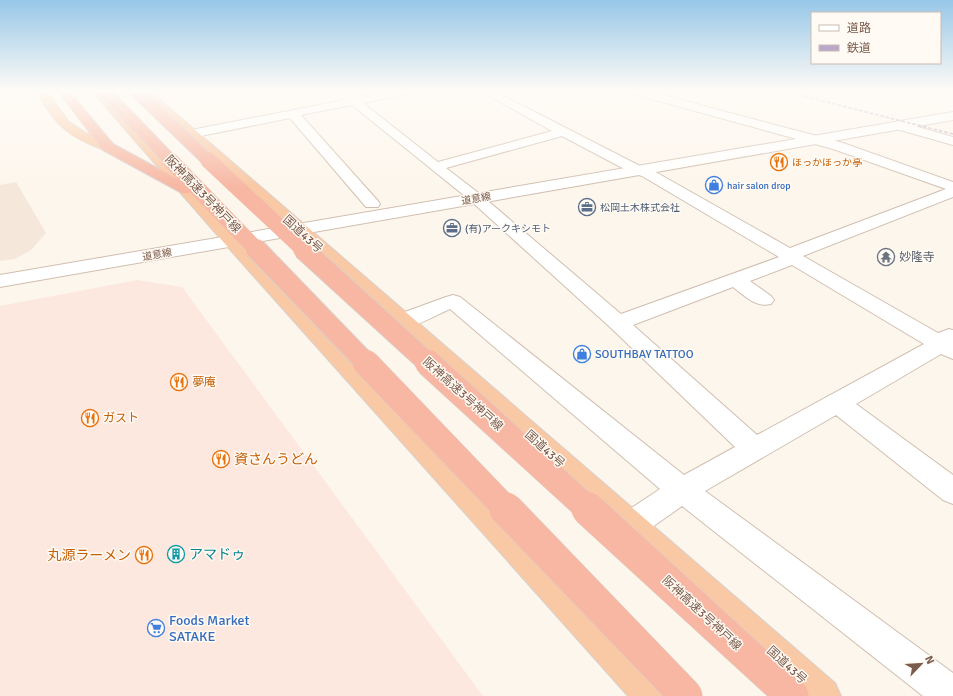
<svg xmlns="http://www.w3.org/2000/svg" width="953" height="696" font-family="Signika,'Noto Sans JP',sans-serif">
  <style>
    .residential { fill: #f5e8da }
    .commercial { fill: #fde8e0 }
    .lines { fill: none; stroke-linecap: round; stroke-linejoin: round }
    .minor-casing { stroke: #d1beb0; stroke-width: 2 }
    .tertiary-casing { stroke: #d1beb0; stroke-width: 2 }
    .trunk-casing { stroke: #dad1cd; stroke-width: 2 }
    .motorway-casing { stroke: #dad1cd; stroke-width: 2 }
    .minor { fill: #fff; fill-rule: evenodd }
    .tertiary { fill: #fff; fill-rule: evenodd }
    .trunk { fill: #f9c8a4; fill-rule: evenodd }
    .motorway { fill: #f7b7a3; fill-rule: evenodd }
    .rail { stroke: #b9a8c9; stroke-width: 1.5; stroke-dasharray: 3.5 2; stroke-linecap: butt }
    .motorway-bridge-far4-casing { stroke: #dad1cd; stroke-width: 14; stroke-linecap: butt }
    .motorway-bridge-far3-casing { stroke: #dad1cd; stroke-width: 16; stroke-linecap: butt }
    .motorway-bridge-far2-casing { stroke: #dad1cd; stroke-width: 22; stroke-linecap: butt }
    .motorway-bridge-far1-casing { stroke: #dad1cd; stroke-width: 27; stroke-linecap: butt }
    .motorway-bridge-casing { stroke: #dad1cd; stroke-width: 34; stroke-linecap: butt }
    .motorway-bridge-far4 { stroke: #f7b7a3; stroke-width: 12 }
    .motorway-bridge-far3 { stroke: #f7b7a3; stroke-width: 16 }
    .motorway-bridge-far2 { stroke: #f7b7a3; stroke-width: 20 }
    .motorway-bridge-far1 { stroke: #f7b7a3; stroke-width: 26 }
    .motorway-bridge { stroke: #f7b7a3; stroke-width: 33 }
    .labels { text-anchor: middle; stroke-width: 3; stroke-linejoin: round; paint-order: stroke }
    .far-food-label { font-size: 10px; fill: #c56008; stroke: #fffaf3; text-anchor: start }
    .far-shop-label { font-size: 10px; fill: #366cbe; stroke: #fffaf3; text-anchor: start }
    .far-street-label { font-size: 10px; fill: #7a5c4d; stroke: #fffaf3 }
    .far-service-label { font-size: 10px; fill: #4e5e75; stroke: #fffaf3; text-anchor: start }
    .street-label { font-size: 12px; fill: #7a5c4d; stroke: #fffaf3 }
    .worship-label { font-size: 12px; fill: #5b616d; stroke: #fffaf3; text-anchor: start }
    .shop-label { font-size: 12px; fill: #366cbe; stroke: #fffaf3; text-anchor: start }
    .food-label { font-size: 12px; fill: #c56008; stroke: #fffaf3; text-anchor: start }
    .near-food-label { font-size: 14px; fill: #c56008; stroke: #fffaf3; text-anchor: start }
    .near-culture-label { font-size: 14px; fill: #0d838f; stroke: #fffaf3; text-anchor: start }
    .near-shop-label { font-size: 14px; fill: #366cbe; stroke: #fffaf3; text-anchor: start }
  </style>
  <rect width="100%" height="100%" fill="#fdf6ec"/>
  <path class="residential" d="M16 182 46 233 31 250 15 259 0 261V185Z"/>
  <path class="commercial" d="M137 280 182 287 483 696H0V306Z"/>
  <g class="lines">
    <g class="minor-casing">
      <g id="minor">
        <path d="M335 90H347L356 97 391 90H415L410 93 363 103 438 162 552 131 478 90H492L642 167 652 170 790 248 946 189 833 149 626 92 625 90H644L843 143 953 182V197L803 256 938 333 949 329 953 330V359L941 354 856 404 953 475V504L943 500 836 415 705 491 953 673V696H923L682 506 641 535 631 539 621 535 616 525 621 515 660 489 450 309C434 316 411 331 394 326L391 321 394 316 446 297 453 295 460 297 684 475 735 447 611 328 471 201 352 105 301 115 378 201 380 204 378 207H366L290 118 191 138 185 134 191 130 345 100ZM562 136 632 173 642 176 779 257 621 314 481 195 446 168ZM792 265 924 344 757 435 633 325 733 287C745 296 756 308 771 304L774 300 771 296 750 281Z"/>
        <path d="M897 121 953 137V145L893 128 891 125Z"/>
      </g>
    </g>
    <g class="tertiary-casing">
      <path id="tertiary" d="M953 112V120L0 287V275Z"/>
    </g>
    <g class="trunk-casing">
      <g id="trunk">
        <path d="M35 90H46L68 121 86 133 113 144 115 147 113 150C105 152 99 148 92 145 59 131 54 119 35 90Z"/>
        <path d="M91 90H102L238 237 666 683 672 696H628L226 245Z"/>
        <path d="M147 91 151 92 835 683 841 696H795L143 96 141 94Z"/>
      </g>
    </g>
    <g class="motorway-casing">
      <path id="motorway" d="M57 90H68L113 144 192 187 195 190 192 193H182L103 150Z"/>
    </g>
    <use href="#minor" class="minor"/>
    <use href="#tertiary" class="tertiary"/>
    <use href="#trunk" class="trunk"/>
    <use href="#motorway" class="motorway"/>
    <path class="rail" d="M779 90 953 134"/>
    <g class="motorway-bridge-far4-casing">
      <g id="motorway-bridge-far4">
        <path d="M103 90 171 161"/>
        <path d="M135 90 209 161"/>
      </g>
    </g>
    <g class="motorway-bridge-far3-casing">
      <g id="motorway-bridge-far3">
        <path d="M170 160 257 250"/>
        <path d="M208 160 304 250"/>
      </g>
    </g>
    <g class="motorway-bridge-far2-casing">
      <g id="motorway-bridge-far2">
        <path d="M256 249 367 364"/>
        <path d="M303 249 429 364"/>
      </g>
    </g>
    <g class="motorway-bridge-far1-casing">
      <g id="motorway-bridge-far1">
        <path d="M366 363 507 510"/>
        <path d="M428 363 589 510"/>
      </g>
    </g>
    <g class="motorway-bridge-casing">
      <g id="motorway-bridge">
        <path d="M506 509 686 696"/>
        <path d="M588 509 792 696"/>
      </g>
    </g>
    <use href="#motorway-bridge-far4" class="motorway-bridge-far4"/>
    <use href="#motorway-bridge-far3" class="motorway-bridge-far3"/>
    <use href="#motorway-bridge-far2" class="motorway-bridge-far2"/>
    <use href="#motorway-bridge-far1" class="motorway-bridge-far1"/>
    <use href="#motorway-bridge" class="motorway-bridge"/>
  </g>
  <linearGradient id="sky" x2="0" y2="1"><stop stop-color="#97c7e8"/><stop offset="0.48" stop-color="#fefbf6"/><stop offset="1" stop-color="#fefbf6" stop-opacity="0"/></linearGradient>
  <rect width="953" height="188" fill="url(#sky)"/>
  <defs>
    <g id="restaurant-ring" transform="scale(0.9)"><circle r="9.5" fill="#fffaf3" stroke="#e8710a" stroke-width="1.5"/><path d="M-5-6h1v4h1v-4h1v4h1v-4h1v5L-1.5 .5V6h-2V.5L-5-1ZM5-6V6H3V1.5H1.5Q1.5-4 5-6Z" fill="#e8710a"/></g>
    <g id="shop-ring" transform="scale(0.9)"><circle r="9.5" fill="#fffaf3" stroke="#3f7fe0" stroke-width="1.5"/><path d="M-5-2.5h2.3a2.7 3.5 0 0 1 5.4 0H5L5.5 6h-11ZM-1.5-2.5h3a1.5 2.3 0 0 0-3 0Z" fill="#3f7fe0"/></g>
    <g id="office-ring" transform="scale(0.9)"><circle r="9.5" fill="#fffaf3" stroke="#5c6f8a" stroke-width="1.5"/><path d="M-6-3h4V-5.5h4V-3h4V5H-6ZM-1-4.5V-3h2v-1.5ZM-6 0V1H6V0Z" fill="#5c6f8a"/></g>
    <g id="temple-ring" transform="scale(0.9)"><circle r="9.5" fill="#fffaf3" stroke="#6b7280" stroke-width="1.5"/><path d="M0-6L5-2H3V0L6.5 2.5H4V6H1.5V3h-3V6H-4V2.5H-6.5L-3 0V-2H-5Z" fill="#6b7280"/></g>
    <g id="building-ring" transform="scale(0.9)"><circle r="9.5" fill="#fffaf3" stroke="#0f9aa8" stroke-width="1.5"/><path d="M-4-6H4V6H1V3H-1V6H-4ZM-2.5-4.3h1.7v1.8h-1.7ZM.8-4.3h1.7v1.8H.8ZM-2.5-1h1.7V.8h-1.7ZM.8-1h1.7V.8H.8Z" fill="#0f9aa8"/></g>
    <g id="supermarket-ring" transform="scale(0.9)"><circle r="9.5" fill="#fffaf3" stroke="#3f7fe0" stroke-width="1.5"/><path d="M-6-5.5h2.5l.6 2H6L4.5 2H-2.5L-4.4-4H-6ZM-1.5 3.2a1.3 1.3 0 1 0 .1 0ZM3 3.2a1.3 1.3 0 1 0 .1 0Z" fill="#3f7fe0"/></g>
  </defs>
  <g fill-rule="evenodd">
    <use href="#restaurant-ring" x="779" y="162"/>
    <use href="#shop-ring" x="714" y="185"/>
    <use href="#office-ring" x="587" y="207"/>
    <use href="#office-ring" x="452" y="228"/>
    <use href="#temple-ring" x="886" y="257"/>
    <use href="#shop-ring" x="582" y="354"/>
    <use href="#restaurant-ring" x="179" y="382"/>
    <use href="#restaurant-ring" x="90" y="418"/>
    <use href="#restaurant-ring" x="221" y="459"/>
    <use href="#building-ring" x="176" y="554"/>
    <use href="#restaurant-ring" x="144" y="555"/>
    <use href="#supermarket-ring" x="156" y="628"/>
  </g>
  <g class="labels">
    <g class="far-food-label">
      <text x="792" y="166">ほっかほっか亭</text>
    </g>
    <g class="far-shop-label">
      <text x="727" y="189">hair salon drop</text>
    </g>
    <g class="far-street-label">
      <text transform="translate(476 198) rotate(-10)" y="4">道意線</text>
      <text transform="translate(157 254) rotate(-10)" y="4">道意線</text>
    </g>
    <g class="far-service-label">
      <text x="600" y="211">松岡土木株式会社</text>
      <text x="465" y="232">(有)アークキシモト</text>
    </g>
    <g class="street-label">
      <text transform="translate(203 194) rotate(46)" y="4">阪神高速3号神戸線</text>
      <text transform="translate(303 234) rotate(42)" y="4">国道43号</text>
      <text transform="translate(463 394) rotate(42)" y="4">阪神高速3号神戸線</text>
      <text transform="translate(545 449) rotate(42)" y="4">国道43号</text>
      <text transform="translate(702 613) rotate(43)" y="4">阪神高速3号神戸線</text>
      <text transform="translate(787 665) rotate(42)" y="4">国道43号</text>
    </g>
    <g class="worship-label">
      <text x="899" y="261">妙隆寺</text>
    </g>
    <g class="shop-label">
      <text x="595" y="358">SOUTHBAY TATTOO</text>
    </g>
    <g class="food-label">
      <text x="192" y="386">夢庵</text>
      <text x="103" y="422">ガスト</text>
    </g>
    <g class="near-food-label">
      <text x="234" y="464">資さんうどん</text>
      <text x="131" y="560" text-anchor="end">丸源ラーメン</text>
    </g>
    <g class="near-culture-label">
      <text x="189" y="559">アマドゥ</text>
    </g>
    <g class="near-shop-label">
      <text x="169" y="625">Foods Market<tspan x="169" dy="16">SATAKE</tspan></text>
    </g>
  </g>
  <rect x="811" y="12" width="130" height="52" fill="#fffaf3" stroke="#cabbb1"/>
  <rect x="819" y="25" width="20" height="6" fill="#ffffff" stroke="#cabbb1"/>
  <text x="847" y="32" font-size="12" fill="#7a5c4d">道路</text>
  <rect x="819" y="45" width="20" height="6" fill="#b9a8c9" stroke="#cabbb1"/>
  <text x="847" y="52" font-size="12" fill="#7a5c4d">鉄道</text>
  <g transform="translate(921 664) rotate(65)" stroke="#fffaf3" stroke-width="3" paint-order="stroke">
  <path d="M0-3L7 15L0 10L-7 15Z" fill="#7a5c4d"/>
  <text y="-6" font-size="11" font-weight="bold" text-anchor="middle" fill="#7a5c4d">N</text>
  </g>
</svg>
